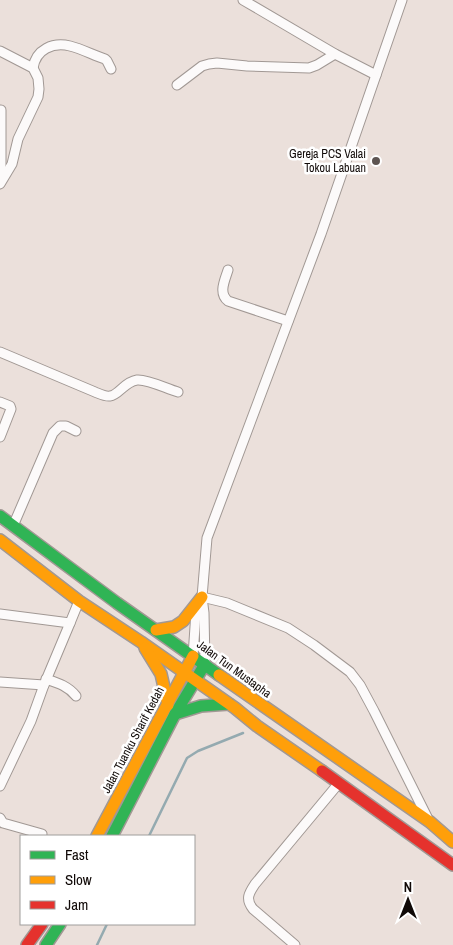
<svg xmlns="http://www.w3.org/2000/svg" width="453" height="945" font-family="'Archivo Narrow',sans-serif">
  <style>
    .lines { fill: none; stroke-linecap: round; stroke-linejoin: round }
    .stream { stroke: #94aab0; stroke-width: 2.5 }
    .street-casing { stroke: #a19894; stroke-width: 11 }
    .fast-casing { stroke: #a19894; stroke-width: 14 }
    .slow-casing { stroke: #a19894; stroke-width: 14 }
    .jam-casing { stroke: #a19894; stroke-width: 14 }
    .street { stroke: #fcfafa; stroke-width: 9 }
    .fast { stroke: #30b455; stroke-width: 11 }
    .slow { stroke: #ff9f0a; stroke-width: 11 }
    .jam { stroke: #e5322d; stroke-width: 11 }
    .poi-dot { fill: #5d5451; stroke: #fff; stroke-width: 2 }
    .labels { text-anchor: middle; stroke-width: 5; stroke-linejoin: round; paint-order: stroke }
    .poi-label { font-size: 12px; fill: #100907; stroke: #fff; text-anchor: end }
    .street-label { font-size: 12px; fill: #100907; stroke: #fff }
  </style>
  <rect width="100%" height="100%" fill="#ebe0db"/>
  <g class="lines">
    <g class="stream">
      <path d="M149 836 187 758 198 751 243 733"/>
      <path d="M97 945 107 924"/>
    </g>
    <g class="street-casing">
      <g id="street">
        <path d="M243 0 335 54 376 75"/>
        <path d="M0 51 33 68 38 78 39 89 38 97 18 139 12 164 0 184"/>
        <path d="M33 68C36 49 53 42 70 46 82 49 93 55 105 59L107 61 111 69"/>
        <path d="M177 85 202 66 209 64 217 63 247 66 309 68 317 65 335 54"/>
        <path d="M1 110V180"/>
        <path d="M228 270C225 280 218 293 228 301L288 321"/>
        <path d="M0 352 95 392C100 394 106 397 110 396 119 395 124 382 137 380 148 379 167 389 178 392"/>
        <path d="M0 402 10 406 11 409 0 437"/>
        <path d="M13 526 53 433 60 426H66L76 431"/>
        <path d="M202 597 227 603 288 628 314 645 350 672 360 685 374 711 427 817"/>
        <path d="M0 614 70 623 79 601"/>
        <path d="M193 656 196 612 199 604"/>
        <path d="M205 664 204 613 202 597 207 538 321 234 402 0"/>
        <path d="M46 679C58 683 68 686 76 696"/>
        <path d="M0 682 44 685"/>
        <path d="M0 786 31 721 44 685 70 623"/>
        <path d="M0 818 3 823 42 834"/>
        <path d="M295 945 253 909C245 899 249 893 255 884L339 783"/>
      </g>
    </g>
    <g class="fast-casing">
      <g id="fast">
        <path d="M0 516 117 603 219 675"/>
        <path d="M175 714 201 706 229 704"/>
        <path d="M112 836 175 714 205 664"/>
        <path d="M46 945 60 924"/>
      </g>
    </g>
    <g class="slow-casing">
      <g id="slow">
        <path d="M0 540 79 601 141 642 235 708 257 726 322 771"/>
        <path d="M156 630 174 627 183 621 202 597"/>
        <path d="M145 648 161 674 168 705"/>
        <path d="M219 675 430 822 453 842"/>
        <path d="M97 836 193 656"/>
      </g>
    </g>
    <g class="jam-casing">
      <g id="jam">
        <path d="M322 771 453 865"/>
        <path d="M27 945 42 924"/>
      </g>
    </g>
    <use href="#street" class="street"/>
    <use href="#fast" class="fast"/>
    <use href="#slow" class="slow"/>
    <use href="#jam" class="jam"/>
  </g>
  <circle class="poi-dot" cx="376" cy="161" r="5"/>
  <g class="labels">
    <g class="poi-label">
      <text x="366" y="158">Gereja PCS Valai<tspan x="366" dy="14">Tokou Labuan</tspan></text>
    </g>
    <g class="street-label">
      <text transform="translate(234 669) rotate(36)" y="4">Jalan Tun Mustapha</text>
      <text transform="translate(133 740) rotate(-62)" y="4">Jalan Tuanku Sharif Kedah</text>
    </g>
  </g>
  <rect x="20" y="835" width="175" height="90" fill="#ffffff" stroke="#9f9d9c"/>
  <rect x="30" y="851" width="25" height="8" fill="#30b455" stroke="#9f9d9c"/>
  <text x="65" y="860" font-size="15" fill="#100907">Fast</text>
  <rect x="30" y="876" width="25" height="8" fill="#ff9f0a" stroke="#9f9d9c"/>
  <text x="65" y="885" font-size="15" fill="#100907">Slow</text>
  <rect x="30" y="901" width="25" height="8" fill="#e5322d" stroke="#9f9d9c"/>
  <text x="65" y="910" font-size="15" fill="#100907">Jam</text>
  <g transform="translate(408 900)" stroke="#ffffff" stroke-width="4" paint-order="stroke">
  <path d="M0-4L9 19L0 12L-9 19Z" fill="#100907"/>
  <text y="-8" font-size="14" font-weight="bold" text-anchor="middle" fill="#100907">N</text>
  </g>
</svg>
